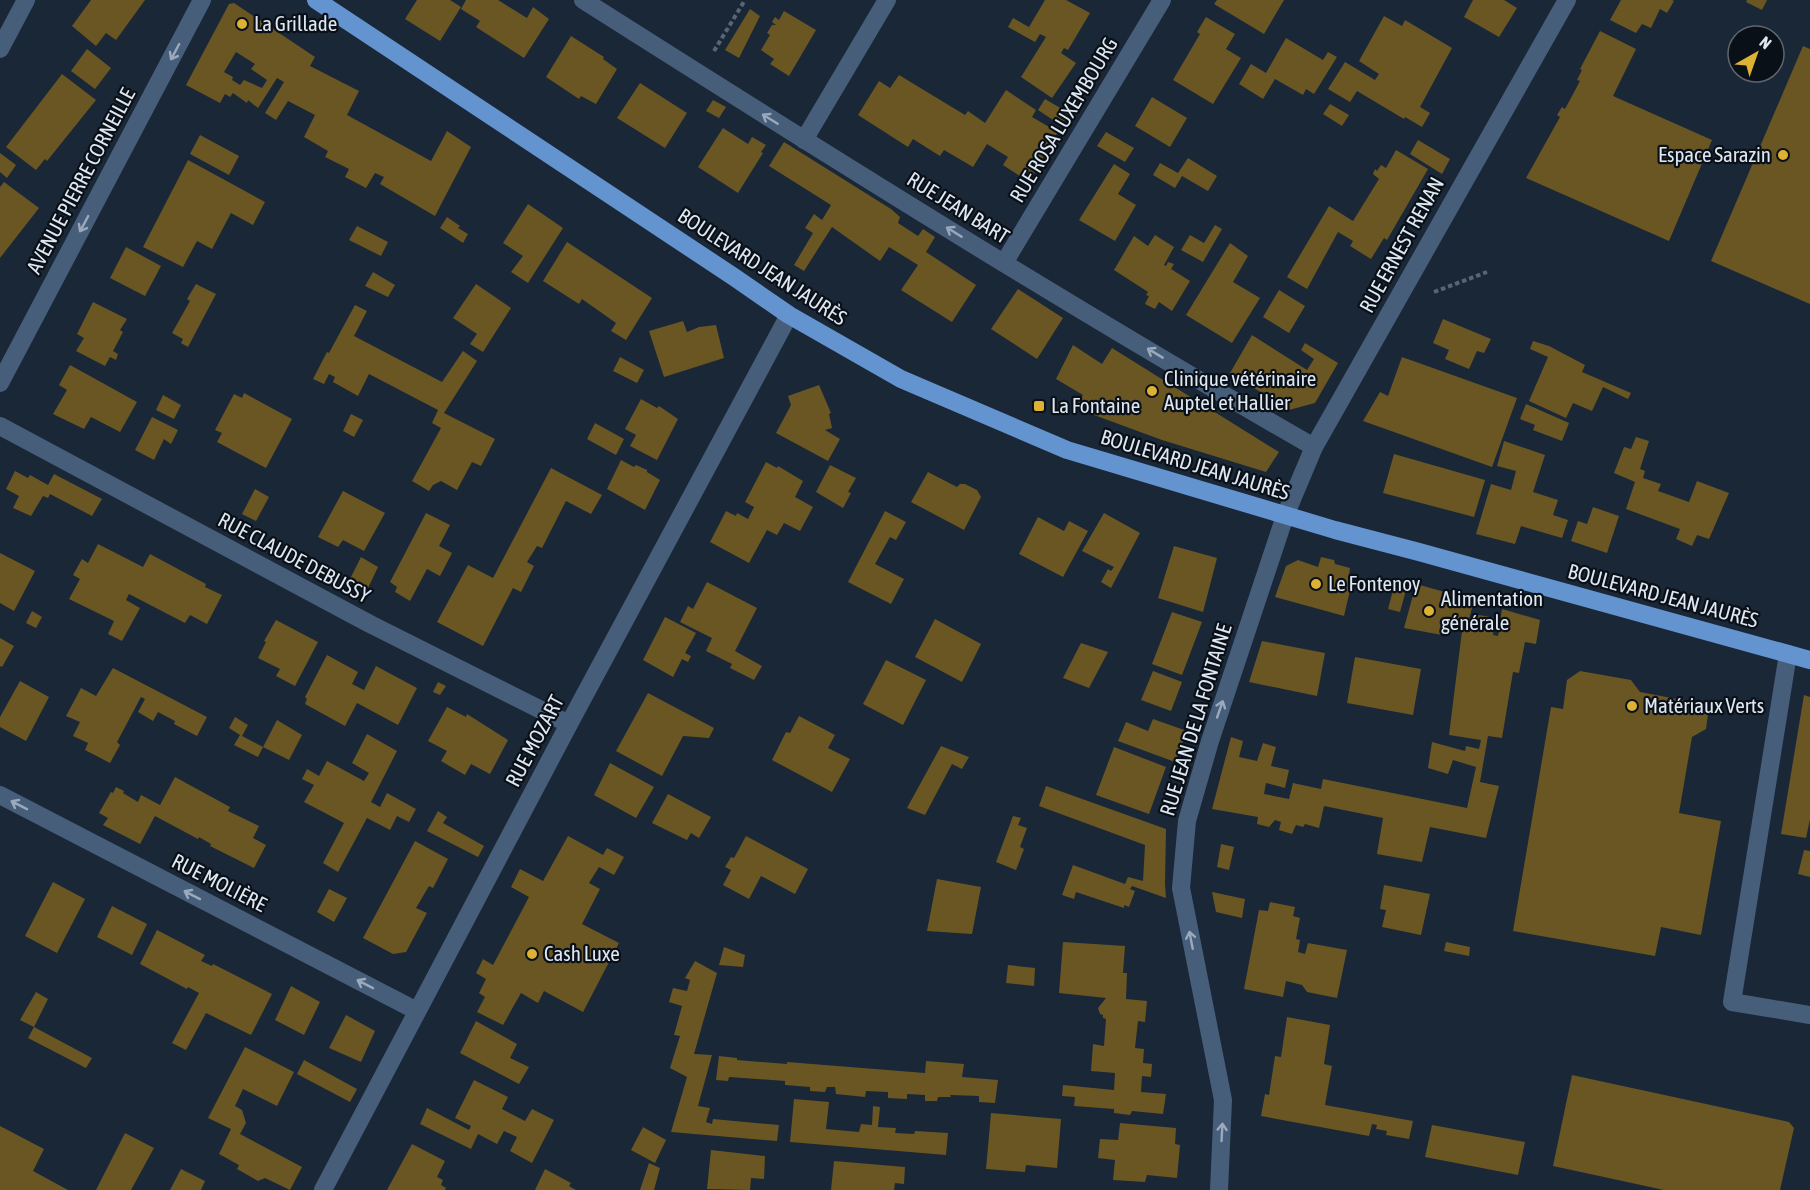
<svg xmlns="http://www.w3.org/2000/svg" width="1810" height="1190" font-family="'Asap Condensed',sans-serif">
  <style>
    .building { fill: #695623; fill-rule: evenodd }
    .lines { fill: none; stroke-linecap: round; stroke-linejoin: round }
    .path { stroke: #596573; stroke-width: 4; stroke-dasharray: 4.5 3; stroke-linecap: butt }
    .lane { stroke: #475e7b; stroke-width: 18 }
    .street { stroke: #475e7b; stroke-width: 18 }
    .primary { stroke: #6494d0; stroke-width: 18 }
    .oneway { stroke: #9ba9bc }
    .poi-dot { fill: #ddb133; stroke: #0a1017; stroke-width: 2 }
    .labels { text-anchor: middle; stroke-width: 4.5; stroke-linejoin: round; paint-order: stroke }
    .poi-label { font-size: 21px; fill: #dfe7f2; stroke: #0a1017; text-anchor: start }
    .street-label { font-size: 21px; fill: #dfe7f2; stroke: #0a1017 }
  </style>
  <rect width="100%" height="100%" fill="#1a2737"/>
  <g class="building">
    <path d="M91 0H145L116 40 106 33 96 46 72 26Z"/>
    <path d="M417 0H450L461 7 440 41 405 19Z"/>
    <path d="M466 0H498L527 18 533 7 549 19 524 58 476 27 480 21 461 9Z"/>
    <path d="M1045 0H1066L1090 13 1068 50 1064 48 1061 53 1076 63 1052 98 1021 77 1046 37 1040 34 1035 42 1008 27 1013 18 1029 27Z"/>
    <path d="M1217 0H1284L1264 34 1214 4Z"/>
    <path d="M1473 0H1504L1517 8 1499 37 1464 17Z"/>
    <path d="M1621 0H1672L1674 1 1667 13 1660 9 1651 28 1642 24 1636 33 1610 20Z"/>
    <path d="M1747 0H1767L1762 10 1746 2Z"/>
    <path d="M234 3 315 57 310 66 359 91 347 115 431 161 447 131 471 147 435 216 380 184 384 177 375 173 366 188 345 177 349 169 325 157 328 151 304 137 315 115 288 101 276 120 265 113 284 82 277 78 258 108 248 100 247 103 233 93 230 97 225 94 220 103 186 85 229 4ZM236 52 255 64 251 69 267 80 262 88 244 80 240 85 232 80 233 77 224 72Z"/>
    <path d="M750 9 760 16 739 58 725 50Z"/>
    <path d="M784 11 816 30 789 76 770 64 774 59 761 50 770 35 767 33 772 25H776L772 22 775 17 779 20Z"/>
    <path d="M1384 16 1402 26 1405 20 1452 48 1420 107 1430 113 1422 127 1405 117 1404 119 1357 91 1350 102 1328 89 1345 62 1375 80 1379 74 1359 61Z"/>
    <path d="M1206 17 1235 34 1226 49 1241 58 1213 104 1173 80 1200 34 1197 32Z"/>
    <path d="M1600 31 1636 49 1613 96 1712 140 1669 241 1526 178 1560 117 1557 115 1562 107 1565 109 1580 81 1577 80 1582 70 1580 69Z"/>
    <path d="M571 36 604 57 603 59 617 69 596 104 581 96 579 99 546 77Z"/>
    <path d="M1286 38 1323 60 1328 52 1337 57 1314 94 1306 89 1303 95 1275 79 1263 99 1239 84 1251 64 1266 73Z"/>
    <path d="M1803 46 1810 49V304L1711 261Z"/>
    <path d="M87 49 111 68 95 89 71 71Z"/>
    <path d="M62 74 96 100 47 161 45 159 36 170 6 147Z"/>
    <path d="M899 75 965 115 968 111 985 123 1006 90 1036 110 1032 117 1058 132 1029 182 1003 165 1008 157 987 144 973 167 944 150 940 156 913 139 908 147 858 115 879 81 890 88Z"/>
    <path d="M640 83 687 113 665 148 617 118Z"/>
    <path d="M1152 97 1187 118 1170 147 1135 126Z"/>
    <path d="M1045 99 1069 113 1062 126 1038 110Z"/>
    <path d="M713 100 726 107 719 118 706 111Z"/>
    <path d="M1330 104 1349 115 1342 126 1323 114Z"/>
    <path d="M723 128 748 144 752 137 766 145 761 152 763 153 738 193 698 167Z"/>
    <path d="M1106 132 1134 148 1125 162 1097 146Z"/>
    <path d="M200 135 239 156 229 175 190 154Z"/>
    <path d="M1418 140 1450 159 1442 174 1410 154Z"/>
    <path d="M784 142 891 209 900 217 898 223 918 236 923 229 935 237 926 252 976 285 952 322 901 290 918 265 889 247 880 261 832 227 804 271 794 265 813 233 805 228 814 214 822 220 831 205 769 166Z"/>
    <path d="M1396 150 1428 169 1387 240 1384 238 1371 259 1350 246 1353 241 1338 232 1307 289 1287 277 1329 206 1353 221 1379 179 1373 174 1375 169 1377 171 1381 165 1386 168Z"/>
    <path d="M0 153 16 165 7 178 0 172Z"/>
    <path d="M1188 158 1217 176 1208 191 1182 176 1175 188 1153 175 1160 163 1178 173Z"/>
    <path d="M188 160 265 202 253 225 231 213 212 249 197 241 183 267 143 247Z"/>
    <path d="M1114 164 1130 174 1118 194 1136 205 1115 241 1079 220Z"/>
    <path d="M4 182 39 208 0 258V187Z"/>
    <path d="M528 204 563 228 528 283 511 272 523 256 503 243Z"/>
    <path d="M447 217 460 226 458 228 468 234 463 243 440 228Z"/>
    <path d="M1215 225 1222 229 1203 262 1181 250 1190 235 1204 243Z"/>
    <path d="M357 226 388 242 381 256 349 240Z"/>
    <path d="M1155 235 1174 247 1164 265 1166 266 1168 262 1174 264 1171 269 1190 281 1172 311 1159 302 1155 309 1145 304 1149 296 1146 295 1148 292 1114 270 1134 236 1148 246Z"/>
    <path d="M567 242 652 298 626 340 611 331 616 323 582 299 579 304 543 281Z"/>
    <path d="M1230 243 1248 256 1233 282 1260 298 1232 343 1186 315Z"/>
    <path d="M126 247 161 266 145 296 110 278Z"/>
    <path d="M373 272 395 285 388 297 365 286Z"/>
    <path d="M196 284 216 294 188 347 181 343 183 339 172 333 190 301 187 299Z"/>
    <path d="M476 284 511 308 483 352 470 344 477 334 453 318Z"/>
    <path d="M1018 289 1063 318 1037 359 991 329Z"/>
    <path d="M1279 290 1305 306 1289 333 1263 317Z"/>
    <path d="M93 302 127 319 120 330 123 332 113 351 118 354 116 360 110 357 105 366 76 351 84 338 77 334Z"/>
    <path d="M355 305 367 311 354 336 442 382 463 351 477 361 444 413 495 439 481 466 472 462 457 490 441 481 433 485 429 491 412 481 441 428 432 423 438 410 369 374 358 396 333 382 335 377 329 374 324 384 313 379 327 352 329 353Z"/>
    <path d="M1443 319 1491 339 1484 353 1477 351 1469 369 1445 359 1449 350 1433 343Z"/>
    <path d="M683 321 687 332 699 327 716 325 724 358 664 377 649 331Z"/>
    <path d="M1252 335 1307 370 1314 359 1301 350 1305 343 1338 363 1315 403 1289 410 1230 373Z"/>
    <path d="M1533 341 1549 346 1585 365 1582 372 1631 393 1628 399 1603 387 1592 411 1573 403 1566 418 1529 401 1548 357 1530 349Z"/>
    <path d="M1073 345 1102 364 1112 348 1279 452 1266 472 1162 440 1075 408 1083 395 1056 379Z"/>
    <path d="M620 357 644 370 637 383 613 371Z"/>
    <path d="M1402 357 1517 398 1492 467 1363 421 1380 392 1388 396Z"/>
    <path d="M70 365 137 402 120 432 91 417 84 429 53 414 67 390 59 385Z"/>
    <path d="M819 385 831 413 829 414 832 428 825 430 840 439 828 461 776 433 791 405 788 396Z"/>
    <path d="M244 393 292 419 266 468 217 442 222 433 215 430 234 394 242 398Z"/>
    <path d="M163 395 181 405 174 419 156 410Z"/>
    <path d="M641 399 657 408 659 406 678 419 657 460 630 446 636 435 625 429Z"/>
    <path d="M1526 404 1569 423 1562 441 1533 430 1535 425 1520 419Z"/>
    <path d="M351 414 363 420 354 437 343 431Z"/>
    <path d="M152 417 178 430 171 444 164 439 154 460 135 450Z"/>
    <path d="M595 423 624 439 616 455 587 439Z"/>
    <path d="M1636 437 1649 441 1640 469 1645 471 1643 478 1661 484 1658 491 1689 502 1697 481 1729 493 1709 539 1697 535 1692 546 1676 539 1680 529 1626 509 1635 482 1614 473 1624 447 1631 449Z"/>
    <path d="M1504 441 1545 455 1533 492 1558 500 1553 515 1568 520 1562 538 1521 526 1515 544 1476 534 1491 484 1511 490 1516 471 1497 466Z"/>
    <path d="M1394 454 1485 480 1474 517 1383 493Z"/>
    <path d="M621 460 634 467 636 465 647 470V472L660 480 645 510 607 489Z"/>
    <path d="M766 462 777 468 778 466 803 481 795 497 813 507 800 531 784 523 777 535 767 530 749 563 710 542 726 511 736 516 737 513 748 519 754 507 745 502Z"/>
    <path d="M830 465 856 478 848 492 851 493 843 508 816 492Z"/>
    <path d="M551 468 602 495 591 514 566 501 542 548 537 546 527 562 534 566 521 592 513 588 483 646 437 622 468 565 493 578Z"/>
    <path d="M15 471 28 478 30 475 48 485 54 474 102 499 92 516 50 494 48 498 43 496 31 516 13 508 19 496 6 489Z"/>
    <path d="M928 472 957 487 960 484H965L977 490 981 497 964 530 911 502Z"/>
    <path d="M255 489 269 497 256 521 242 514Z"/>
    <path d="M343 491 385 513 364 551 343 540 338 547 318 537Z"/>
    <path d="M1593 507 1619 516 1607 553 1571 541 1578 521 1587 524Z"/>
    <path d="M885 511 906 522 896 540 890 537 875 564 904 579 891 604 848 582Z"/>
    <path d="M426 513 450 525 439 546 452 553 440 576 427 569 410 601 395 592 397 587 390 582Z"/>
    <path d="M1104 513 1140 533 1111 588 1101 582 1108 569 1111 571 1114 567 1082 551Z"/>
    <path d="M1038 517 1064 531 1069 521 1088 531 1063 577 1019 554Z"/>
    <path d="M98 544 143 567 150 554 206 584 205 587 222 595 207 624 190 615 185 623 129 594 126 600 140 608 122 641 108 634 114 621 69 599 80 579 73 575 82 559 88 563Z"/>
    <path d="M1174 546 1217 558 1203 612 1158 598Z"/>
    <path d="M0 553 35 571 14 611 0 603Z"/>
    <path d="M361 557 378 567 368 588 350 579Z"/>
    <path d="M1321 557 1334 560 1335 564 1350 568 1349 575 1353 577 1344 616 1275 597 1286 566 1298 560 1318 567Z"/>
    <path d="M1396 579 1408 583 1400 612 1388 609Z"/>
    <path d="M707 582 757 608 735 651 762 666 754 680 730 668 732 664 706 651 712 638 680 622 688 606 693 609Z"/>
    <path d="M1416 584 1474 600 1466 631 1470 632 1473 614 1496 618 1493 635 1498 636 1502 609 1540 620 1536 644 1525 642 1519 673 1513 672 1502 738 1488 736 1480 782 1499 786 1486 838 1430 827 1422 862 1377 854 1383 818 1324 806 1319 828 1305 824 1303 827 1296 825 1292 834 1279 830 1281 822 1275 820 1269 827 1257 824 1258 817 1212 809 1231 737 1243 741 1239 757 1257 761 1263 743 1276 747 1271 766 1289 770 1285 788 1266 783 1264 794 1289 799 1293 783 1321 789 1323 779 1467 808 1476 767 1453 760 1448 774 1428 768 1432 742 1465 751 1466 746 1479 749 1481 740 1449 735 1462 631 1443 628 1442 635 1404 628Z"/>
    <path d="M32 611 42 617 36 628 26 623Z"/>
    <path d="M1172 612 1202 622 1182 675 1152 664Z"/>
    <path d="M665 617 696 633 685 653 691 656 688 662 682 659 673 677 643 660Z"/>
    <path d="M935 619 981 644 962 682 915 657Z"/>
    <path d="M276 620 318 642 295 686 276 676 280 669 258 658 266 642 264 641Z"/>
    <path d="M0 638 14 646 2 667 0 666Z"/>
    <path d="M1262 641 1325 653 1317 696 1249 682Z"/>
    <path d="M1081 643 1108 652 1089 688 1063 678Z"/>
    <path d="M327 655 358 672 352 684 364 690 376 666 417 688 398 725 357 703 345 726 305 704 307 699 305 697Z"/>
    <path d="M1355 657 1421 669 1413 715 1347 703Z"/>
    <path d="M886 660 926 680 903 725 863 704Z"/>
    <path d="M113 668 207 717 197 736 174 724 175 721 158 712 153 721 138 712 145 699 141 697 117 742 120 745 110 763 85 750 88 743 73 736 80 722 66 716 81 688 96 696Z"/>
    <path d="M1153 671 1182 682 1171 711 1141 700Z"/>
    <path d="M1580 671 1631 680 1640 692 1698 703 1708 714 1706 729 1692 737 1679 813 1721 821 1701 935 1661 927 1655 956 1513 931 1551 707 1563 709 1567 680Z"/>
    <path d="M20 681 49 697 26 741 0 727V717Z"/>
    <path d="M438 682 446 686 440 695 433 692Z"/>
    <path d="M648 693 714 728 709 738 683 736 662 776 616 751Z"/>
    <path d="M1804 695 1810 697V819L1806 838 1781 834Z"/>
    <path d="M447 707 466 717 467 714 508 740 490 774 471 764 465 775 441 761 447 751 428 741Z"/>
    <path d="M799 716 835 735 828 748 850 759 832 792 772 760 786 732 790 733Z"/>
    <path d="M235 717 248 725 242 736 263 747 277 720 302 735 289 760 263 747 258 757 234 745 240 735 229 728Z"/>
    <path d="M1153 719 1187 731 1175 762 1118 741 1126 722 1148 731Z"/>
    <path d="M367 734 397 751 371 802 380 807 387 793 416 809 409 822 397 816 390 830 367 818 338 872 323 863 344 823 304 802 314 785 302 779 307 769 319 776 327 761 364 781 369 773 352 763Z"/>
    <path d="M941 746 969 757 962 769 952 764 925 815 907 808Z"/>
    <path d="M1114 747 1166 767 1149 814 1096 795Z"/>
    <path d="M610 763 654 787 636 818 594 795Z"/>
    <path d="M175 777 230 807 228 811 259 826 253 838 266 845 254 868 210 846 211 844 199 837 198 839 155 816 140 844 103 825 108 818 99 813 111 792 113 793 116 787 124 791 123 793 138 802 141 795 160 805Z"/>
    <path d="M1046 786 1166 829 1165 884 1166 898 1132 886 1130 889 1135 891 1129 907 1124 905V908L1076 892 1074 899 1062 895 1073 865 1125 884 1128 877 1143 881 1145 845 1039 806Z"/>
    <path d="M668 794 711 817 699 838 691 833 687 840 652 823Z"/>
    <path d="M438 811 447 817 443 823 484 846 478 857 427 831Z"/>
    <path d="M1013 816 1021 818 1018 825 1027 828 1020 847 1024 849 1016 870 996 862Z"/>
    <path d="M568 836 603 855 607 848 624 857 614 875 599 867 589 883 600 889 582 924 619 943 583 1012 544 991 538 1003 521 993 503 1025 477 1012 485 997 479 993 486 979 476 973 483 959 493 965 529 897 511 887 520 869 543 881Z"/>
    <path d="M746 836 808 869 795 894 761 876 749 899 723 885 731 870 725 867 731 857 734 858Z"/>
    <path d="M415 841 448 859 433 888 429 886 416 908 427 913 406 952 393 954 363 938Z"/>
    <path d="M1221 844 1234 847 1229 870 1217 867Z"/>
    <path d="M1804 850 1810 851V877L1798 874Z"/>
    <path d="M937 879 981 887 972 934 927 931Z"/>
    <path d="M53 882 85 899 57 953 25 936Z"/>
    <path d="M1384 885 1430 894 1421 935 1382 927 1386 910 1380 909Z"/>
    <path d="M329 889 347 898 334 922 317 912Z"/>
    <path d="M1212 892 1245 899 1242 918 1216 912Z"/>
    <path d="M1270 902 1295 907 1293 916 1300 918 1296 939 1300 940 1298 952 1305 954 1308 943 1347 950 1337 998 1307 992 1302 985 1286 981 1283 997 1244 989 1259 910 1268 911Z"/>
    <path d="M112 906 147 924 132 955 97 937Z"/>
    <path d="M157 930 205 955 201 961 212 966 213 964 272 994 251 1035 206 1013 186 1050 172 1043 199 993 188 987 187 989 140 964Z"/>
    <path d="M1063 942 1125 946 1123 973H1127L1126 999 1147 1001 1145 1022 1138 1021 1135 1048 1144 1049 1143 1063 1152 1064 1151 1077 1142 1076 1141 1092 1166 1094 1163 1114 1132 1111 1130 1115 1114 1113V1109L1074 1106 1075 1097 1062 1096 1063 1085 1114 1090 1115 1073 1091 1071 1093 1044 1104 1046 1106 1019 1103 1018V1015L1100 1014 1098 1008 1106 998 1059 993Z"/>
    <path d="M1446 942 1470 947 1469 956 1444 951Z"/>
    <path d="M724 947 745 955 743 967 719 965Z"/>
    <path d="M695 961 717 973 694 1054 712 1055 698 1106 710 1108 706 1122 712 1124 713 1119 779 1125 777 1141 671 1132 687 1077 670 1068 680 1036 674 1035 682 1006 669 1002 673 988 687 991 690 980 685 978Z"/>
    <path d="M1008 965 1035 968 1034 986 1006 983Z"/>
    <path d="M291 986 320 1002 304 1035 275 1020Z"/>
    <path d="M36 992 48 999 34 1027 20 1020Z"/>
    <path d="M346 1015 375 1031 361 1062 329 1048Z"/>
    <path d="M1287 1017 1330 1025 1324 1064 1332 1066 1325 1105 1413 1121 1409 1139 1386 1135 1387 1131 1376 1129 1377 1125 1372 1124 1369 1136 1261 1116 1265 1094 1269 1095 1275 1056 1281 1057Z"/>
    <path d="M476 1021 517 1044 510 1058 529 1067 519 1084 460 1053Z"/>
    <path d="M34 1027 92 1058 86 1068 28 1038Z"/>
    <path d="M245 1047 294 1072 277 1106 243 1089 235 1106 242 1110 246 1123 240 1134 302 1167 290 1190 265 1178 258 1181 237 1169 239 1165 219 1154 231 1129 208 1118Z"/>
    <path d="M719 1056 737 1058V1060L787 1064V1062L925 1073 926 1061 964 1064 962 1077 998 1080 995 1103 979 1102V1096L950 1095 951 1097H938L937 1101H925V1095L907 1094V1099L888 1098V1092L866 1091 865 1097 836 1094 835 1087H827L825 1092 810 1091V1087L785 1085V1081L729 1077 728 1081 716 1080Z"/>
    <path d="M304 1060 357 1089 350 1102 297 1074Z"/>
    <path d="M1572 1075 1789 1122 1794 1128 1780 1190H1664L1553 1166Z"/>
    <path d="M474 1080 508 1097 502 1109 525 1121 532 1109 554 1120 532 1163 510 1151 517 1137 504 1131 497 1144 478 1134 471 1149 420 1124 427 1108 469 1130 471 1126 455 1118Z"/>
    <path d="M794 1099 829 1102 826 1129 859 1132 861 1124 872 1125 873 1106 880 1107 878 1127 896 1128 895 1133 914 1134 915 1131 948 1133 946 1155 790 1142Z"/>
    <path d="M991 1113 1061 1119 1057 1168 1026 1165 1025 1172 986 1169Z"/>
    <path d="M1120 1123 1176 1128 1175 1144 1180 1145 1177 1178 1147 1175 1145 1182 1113 1180 1115 1160 1098 1158 1100 1139 1118 1140Z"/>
    <path d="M1432 1125 1525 1142 1518 1175 1425 1157Z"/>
    <path d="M0 1126 44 1149 33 1171 68 1190H0Z"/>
    <path d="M643 1127 666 1140 655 1163 631 1150Z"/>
    <path d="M125 1133 154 1148 131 1190H96Z"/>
    <path d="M412 1144 445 1161 437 1177 443 1180 441 1185 446 1188 445 1190H387Z"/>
    <path d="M711 1150 765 1156 764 1179 751 1178 750 1190 707 1189Z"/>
    <path d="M834 1161 905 1167 904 1184 895 1183 894 1190H831Z"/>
    <path d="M649 1163 660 1168 654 1190H640Z"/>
    <path d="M181 1169 205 1181 201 1190H170Z"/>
    <path d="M545 1169 571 1183 569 1186 576 1190H535Z"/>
  </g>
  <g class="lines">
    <g class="path">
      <path d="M714 51 745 0"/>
      <path d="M1434 292 1487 272"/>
    </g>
    <path class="lane" d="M1788 654 1732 1002 1810 1015"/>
    <g class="street">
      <path d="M583 0C824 153 1066 305 1314 447"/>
      <path d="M0 49 26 0"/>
      <path d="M804 140 887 0"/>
      <path d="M1004 263 1162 0"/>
      <path d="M0 383 202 0"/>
      <path d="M0 426 370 624 569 724"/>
      <path d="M0 795 417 1011"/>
      <path d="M323 1190 569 724 789 315"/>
      <path d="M1219 1190 1223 1100 1181 888 1187 821 1210 741 1285 516 1314 447 1567 0"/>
    </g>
    <path class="primary" d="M316 0 734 277 789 315 901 379 1067 450 1335 530 1419 552 1810 660"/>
  </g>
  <defs><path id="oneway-shaft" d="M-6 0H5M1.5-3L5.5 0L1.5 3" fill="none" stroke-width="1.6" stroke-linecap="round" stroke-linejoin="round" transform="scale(1.5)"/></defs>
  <g class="oneway">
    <use href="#oneway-shaft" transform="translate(175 52) rotate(118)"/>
    <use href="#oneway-shaft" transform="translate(770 119) rotate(-148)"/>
    <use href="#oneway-shaft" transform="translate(84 224) rotate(118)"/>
    <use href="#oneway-shaft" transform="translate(954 232) rotate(-148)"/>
    <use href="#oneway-shaft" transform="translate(1155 353) rotate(-149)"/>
    <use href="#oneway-shaft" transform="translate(1220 709) rotate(-71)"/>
    <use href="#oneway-shaft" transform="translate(19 805) rotate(-153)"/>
    <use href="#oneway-shaft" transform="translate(192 895) rotate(-153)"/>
    <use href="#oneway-shaft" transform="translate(1191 940) rotate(-101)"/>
    <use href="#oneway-shaft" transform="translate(365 984) rotate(-153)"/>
    <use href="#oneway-shaft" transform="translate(1222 1132) rotate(-87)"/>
  </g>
  <g class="poi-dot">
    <circle cx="242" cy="24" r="6"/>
    <circle cx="1783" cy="155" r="6"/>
    <circle cx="1152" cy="391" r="6"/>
    <rect x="1033" y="400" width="12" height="12" rx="3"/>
    <circle cx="1316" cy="584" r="6"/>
    <circle cx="1429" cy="611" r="6"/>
    <circle cx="1632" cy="706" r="6"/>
    <circle cx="532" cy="954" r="6"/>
  </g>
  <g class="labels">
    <g class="poi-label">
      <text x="254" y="31">La Grillade</text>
      <text x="1771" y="162" text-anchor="end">Espace Sarazin</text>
      <text x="1164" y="386">Clinique vétérinaire<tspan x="1164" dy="24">Auptel et Hallier</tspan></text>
      <text x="1051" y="413">La Fontaine</text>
      <text x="1328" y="591">Le Fontenoy</text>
      <text x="1441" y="606">Alimentation<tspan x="1441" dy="24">générale</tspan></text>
      <text x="1644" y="713">Matériaux Verts</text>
      <text x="544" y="961">Cash Luxe</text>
    </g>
    <g class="street-label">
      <text transform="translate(1064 120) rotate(-59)" y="7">RUE ROSA LUXEMBOURG</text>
      <text transform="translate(81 181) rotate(-62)" y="7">AVENUE PIERRE CORNEILLE</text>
      <text transform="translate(958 208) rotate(32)" y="7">RUE JEAN BART</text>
      <text transform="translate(1402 245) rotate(-61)" y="7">RUE ERNEST RENAN</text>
      <text transform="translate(762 267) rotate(33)" y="7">BOULEVARD JEAN JAURÈS</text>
      <text transform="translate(1195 465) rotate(17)" y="7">BOULEVARD JEAN JAURÈS</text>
      <text transform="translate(294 558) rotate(28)" y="7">RUE CLAUDE DEBUSSY</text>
      <text transform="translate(1663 596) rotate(15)" y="7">BOULEVARD JEAN JAURÈS</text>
      <text transform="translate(1196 720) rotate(-73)" y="7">RUE JEAN DE LA FONTAINE</text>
      <text transform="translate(535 741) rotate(-62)" y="7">RUE MOZART</text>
      <text transform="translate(219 883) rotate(27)" y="7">RUE MOLIÈRE</text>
    </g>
  </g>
  <g transform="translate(1756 54) rotate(40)"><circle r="28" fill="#0a1017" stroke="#5f666f" stroke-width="1.5"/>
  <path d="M0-4.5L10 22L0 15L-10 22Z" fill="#ddb133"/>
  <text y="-9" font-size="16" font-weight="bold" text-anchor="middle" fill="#dfe7f2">N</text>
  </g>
</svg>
